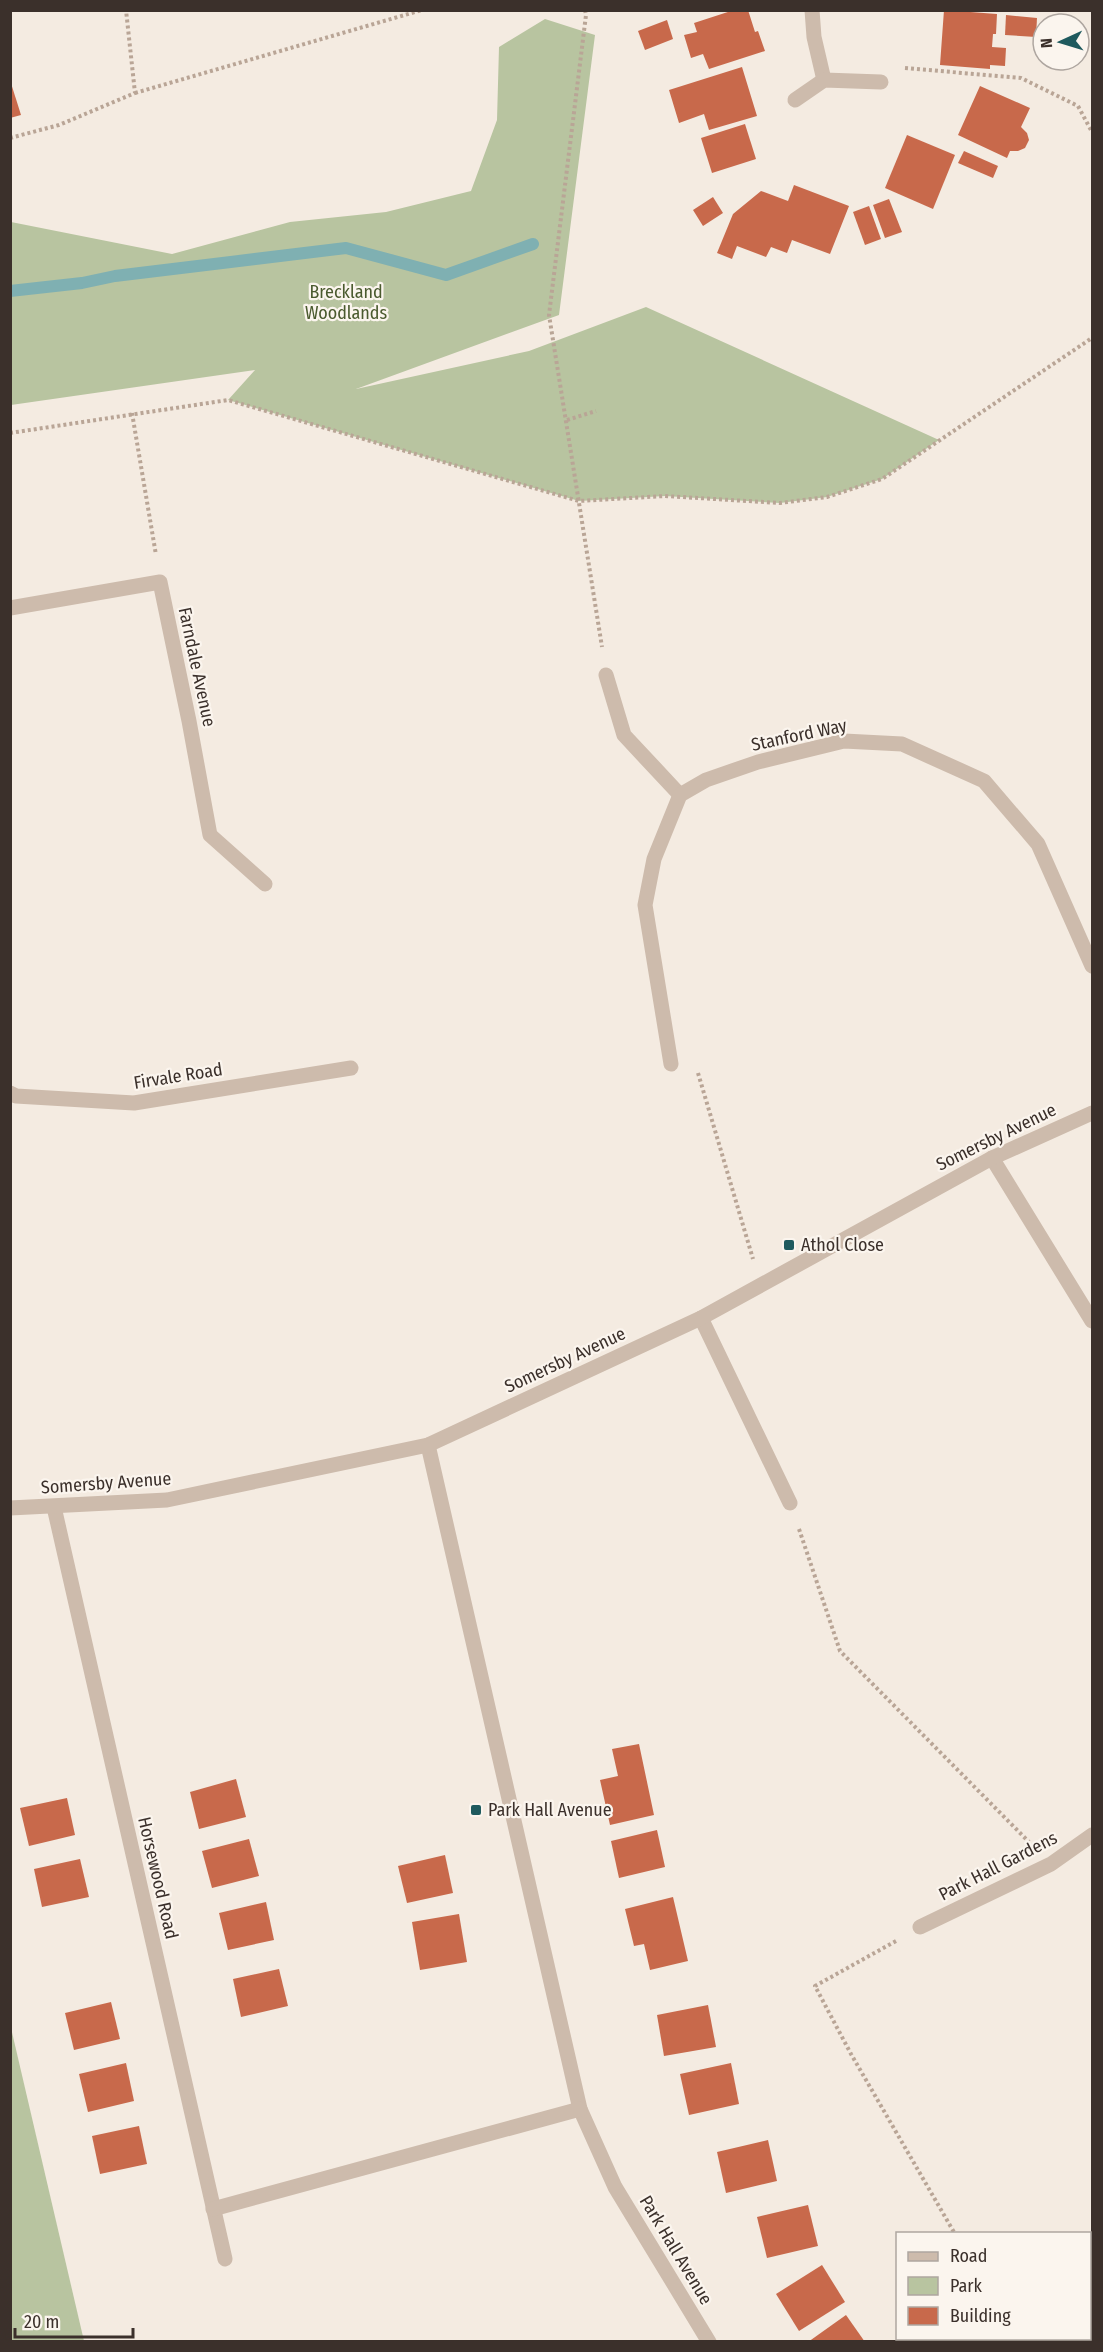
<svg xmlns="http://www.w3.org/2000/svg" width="1103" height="2352" font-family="'Fira Sans Condensed',sans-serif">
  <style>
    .green { fill: #b8c4a0 }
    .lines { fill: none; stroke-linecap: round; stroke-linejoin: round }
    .stream { stroke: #7fb0b2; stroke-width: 12 }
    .building { fill: #c8694b }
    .path { stroke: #b9a596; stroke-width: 4; stroke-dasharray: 3 3; stroke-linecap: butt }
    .minor { stroke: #cdbbac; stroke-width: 15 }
    .tertiary { stroke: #cdbbac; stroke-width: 15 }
    .poi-dot { fill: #1f5a5e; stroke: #fbf5ee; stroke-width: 2 }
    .labels { text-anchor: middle; stroke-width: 4.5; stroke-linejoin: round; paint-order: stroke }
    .park-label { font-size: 18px; fill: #4a5a2e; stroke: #fbf5ee }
    .street-label { font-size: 18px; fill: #3b302b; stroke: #fbf5ee }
    .poi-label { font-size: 18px; fill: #3b302b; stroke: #fbf5ee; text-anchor: start }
  </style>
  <rect width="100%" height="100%" fill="#f4ebe1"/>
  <g class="green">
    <path d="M545 19 595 35 559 315 356 389 529 351 646 307 939 440 882 479 827 497 780 503 665 496 579 501 228 400 255 370 11 405V222L172 254 290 222 386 212 471 191 497 120 499 47Z"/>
    <path d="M10 2028H11L84 2341H11Z"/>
  </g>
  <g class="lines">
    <path class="stream" d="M10 291 82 283 115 276 346 248 446 275 533 244"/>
  </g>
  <g class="building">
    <path d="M734 10H748L755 32 758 31 765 51 709 69 703 54 691 58 684 35 697 32 694 23Z"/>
    <path d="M944 10 997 14 996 34H993L992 47 1006 48 1005 66 990 65V69L940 65Z"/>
    <path d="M1006 15 1037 18 1036 37 1005 35Z"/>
    <path d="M667 20 673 39 645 50 638 31Z"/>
    <path d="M742 67 757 116 709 130 704 114 679 123 669 90Z"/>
    <path d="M10 80 21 115 10 118Z"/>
    <path d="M980 86 1030 108 1021 127 1027 133 1029 140 1025 148 1018 151H1010L1007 158 958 135Z"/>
    <path d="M745 124 756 159 712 173 701 138Z"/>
    <path d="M907 135 955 155 933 209 885 188Z"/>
    <path d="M964 151 998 166 993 178 958 163Z"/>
    <path d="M794 185 849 206 830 254 792 240 787 253 771 247 766 257 737 246 732 259 717 253 733 214 761 191 788 201Z"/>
    <path d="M713 197 723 213 703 226 693 210Z"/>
    <path d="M889 199 902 232 885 238 873 205Z"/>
    <path d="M869 206 881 239 865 245 853 212Z"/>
    <path d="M639 1744 654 1815 610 1825 600 1780 618 1776 612 1749Z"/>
    <path d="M236 1779 246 1817 199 1829 190 1792Z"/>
    <path d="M67 1798 75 1835 29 1846 20 1808Z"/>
    <path d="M657 1830 665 1867 619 1878 611 1841Z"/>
    <path d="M249 1839 259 1876 212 1888 202 1851Z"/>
    <path d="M445 1855 453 1893 407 1903 398 1866Z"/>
    <path d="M80 1859 89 1897 42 1907 34 1869Z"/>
    <path d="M673 1897 688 1961 650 1970 644 1944 634 1946 625 1909Z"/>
    <path d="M266 1902 274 1940 228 1950 219 1913Z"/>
    <path d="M459 1914 467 1962 420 1970 412 1922Z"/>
    <path d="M279 1969 288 2006 241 2017 233 1979Z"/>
    <path d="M111 2002 120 2039 74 2050 65 2013Z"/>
    <path d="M708 2005 716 2047 664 2056 657 2015Z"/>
    <path d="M126 2063 134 2101 88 2112 79 2074Z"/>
    <path d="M731 2063 739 2104 689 2115 680 2074Z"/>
    <path d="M139 2126 147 2164 100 2174 92 2136Z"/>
    <path d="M768 2140 777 2181 726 2193 717 2152Z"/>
    <path d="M808 2205 818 2246 767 2258 757 2217Z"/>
    <path d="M822 2265 845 2302 799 2331 776 2294Z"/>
    <path d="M846 2315 865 2342H808Z"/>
  </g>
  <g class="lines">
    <g class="path">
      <path d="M585 10 586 15 549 315 602 647"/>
      <path d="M905 68 1021 78 1078 106 1092 132"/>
      <path d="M135 93 422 10"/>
      <path d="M10 138 59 125 135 93 126 10"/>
      <path d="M132 413 156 555"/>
      <path d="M567 420 596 411"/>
      <path d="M10 433 228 400 579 501 665 496 780 503 827 497 882 479 1092 338"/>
      <path d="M698 1073 753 1259"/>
      <path d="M799 1529 840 1651 1029 1842"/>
      <path d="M896 1941 815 1986 851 2054 955 2234"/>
      <path d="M1016 2338 1018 2342"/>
    </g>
    <g class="minor">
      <path d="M812 10 814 37 824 80"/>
      <path d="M795 100 824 80 881 82"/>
      <path d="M10 608 160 582 189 721 210 835 265 884"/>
      <path d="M606 675 624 735 680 795"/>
      <path d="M671 1064 645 905 654 859 680 795 706 780 758 762 844 741 902 744 984 781 1038 844 1092 966"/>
      <path d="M10 1093 16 1096 134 1103 351 1068"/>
      <path d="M992 1158 1092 1321"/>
      <path d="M701 1318 790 1503"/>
      <path d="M428 1445 580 2109 615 2187 709 2342"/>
      <path d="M54 1507 225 2259"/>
      <path d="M920 1927 1051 1864 1092 1835"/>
      <path d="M213 2209 580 2109"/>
    </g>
    <path class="tertiary" d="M10 1508 167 1500 428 1445 701 1318 992 1158 1092 1113"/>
  </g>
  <g class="poi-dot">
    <rect x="783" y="1239" width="12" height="12" rx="3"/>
    <rect x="470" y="1804" width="12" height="12" rx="3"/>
  </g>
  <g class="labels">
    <g class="park-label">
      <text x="346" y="298">Breckland<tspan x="346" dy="21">Woodlands</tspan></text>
    </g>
    <g class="street-label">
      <text transform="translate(197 667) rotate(78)" y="6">Farndale Avenue</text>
      <text transform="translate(799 735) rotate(-12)" y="6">Stanford Way</text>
      <text transform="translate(178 1076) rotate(-9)" y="6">Firvale Road</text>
      <text transform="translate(996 1137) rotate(-26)" y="6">Somersby Avenue</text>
      <text transform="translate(565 1360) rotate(-25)" y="6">Somersby Avenue</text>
      <text transform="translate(106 1483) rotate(-4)" y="6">Somersby Avenue</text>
      <text transform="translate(998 1866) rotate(-27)" y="6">Park Hall Gardens</text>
      <text transform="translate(158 1878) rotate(77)" y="6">Horsewood Road</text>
      <text transform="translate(676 2250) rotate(59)" y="6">Park Hall Avenue</text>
    </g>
    <g class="poi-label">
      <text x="801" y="1251">Athol Close</text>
      <text x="488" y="1816">Park Hall Avenue</text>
    </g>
  </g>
  <rect width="1103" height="2352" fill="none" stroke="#3b302b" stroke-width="24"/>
  <rect x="896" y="2232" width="195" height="108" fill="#fbf5ee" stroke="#aea6a0" stroke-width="1.5"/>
  <rect x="908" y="2252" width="30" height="9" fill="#cdbbac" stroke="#aea6a0" stroke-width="1.5"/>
  <text x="950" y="2262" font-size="18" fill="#3b302b">Road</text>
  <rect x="908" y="2277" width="30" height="18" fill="#b8c4a0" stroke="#aea6a0" stroke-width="1.5"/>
  <text x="950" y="2292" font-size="18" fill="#3b302b">Park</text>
  <rect x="908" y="2307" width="30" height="18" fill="#c8694b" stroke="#aea6a0" stroke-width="1.5"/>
  <text x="950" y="2322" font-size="18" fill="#3b302b">Building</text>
  <g transform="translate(1061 42) rotate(266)"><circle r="28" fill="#fbf5ee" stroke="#aea6a0" stroke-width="1.5"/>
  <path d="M0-4.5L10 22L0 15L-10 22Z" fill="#1f5a5e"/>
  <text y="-9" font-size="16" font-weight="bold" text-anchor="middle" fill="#3b302b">N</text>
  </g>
  <path d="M15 2328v9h118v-9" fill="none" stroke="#3b302b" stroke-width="3"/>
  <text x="24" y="2328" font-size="18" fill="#3b302b" stroke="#fbf5ee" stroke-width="4.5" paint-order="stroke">20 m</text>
</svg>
